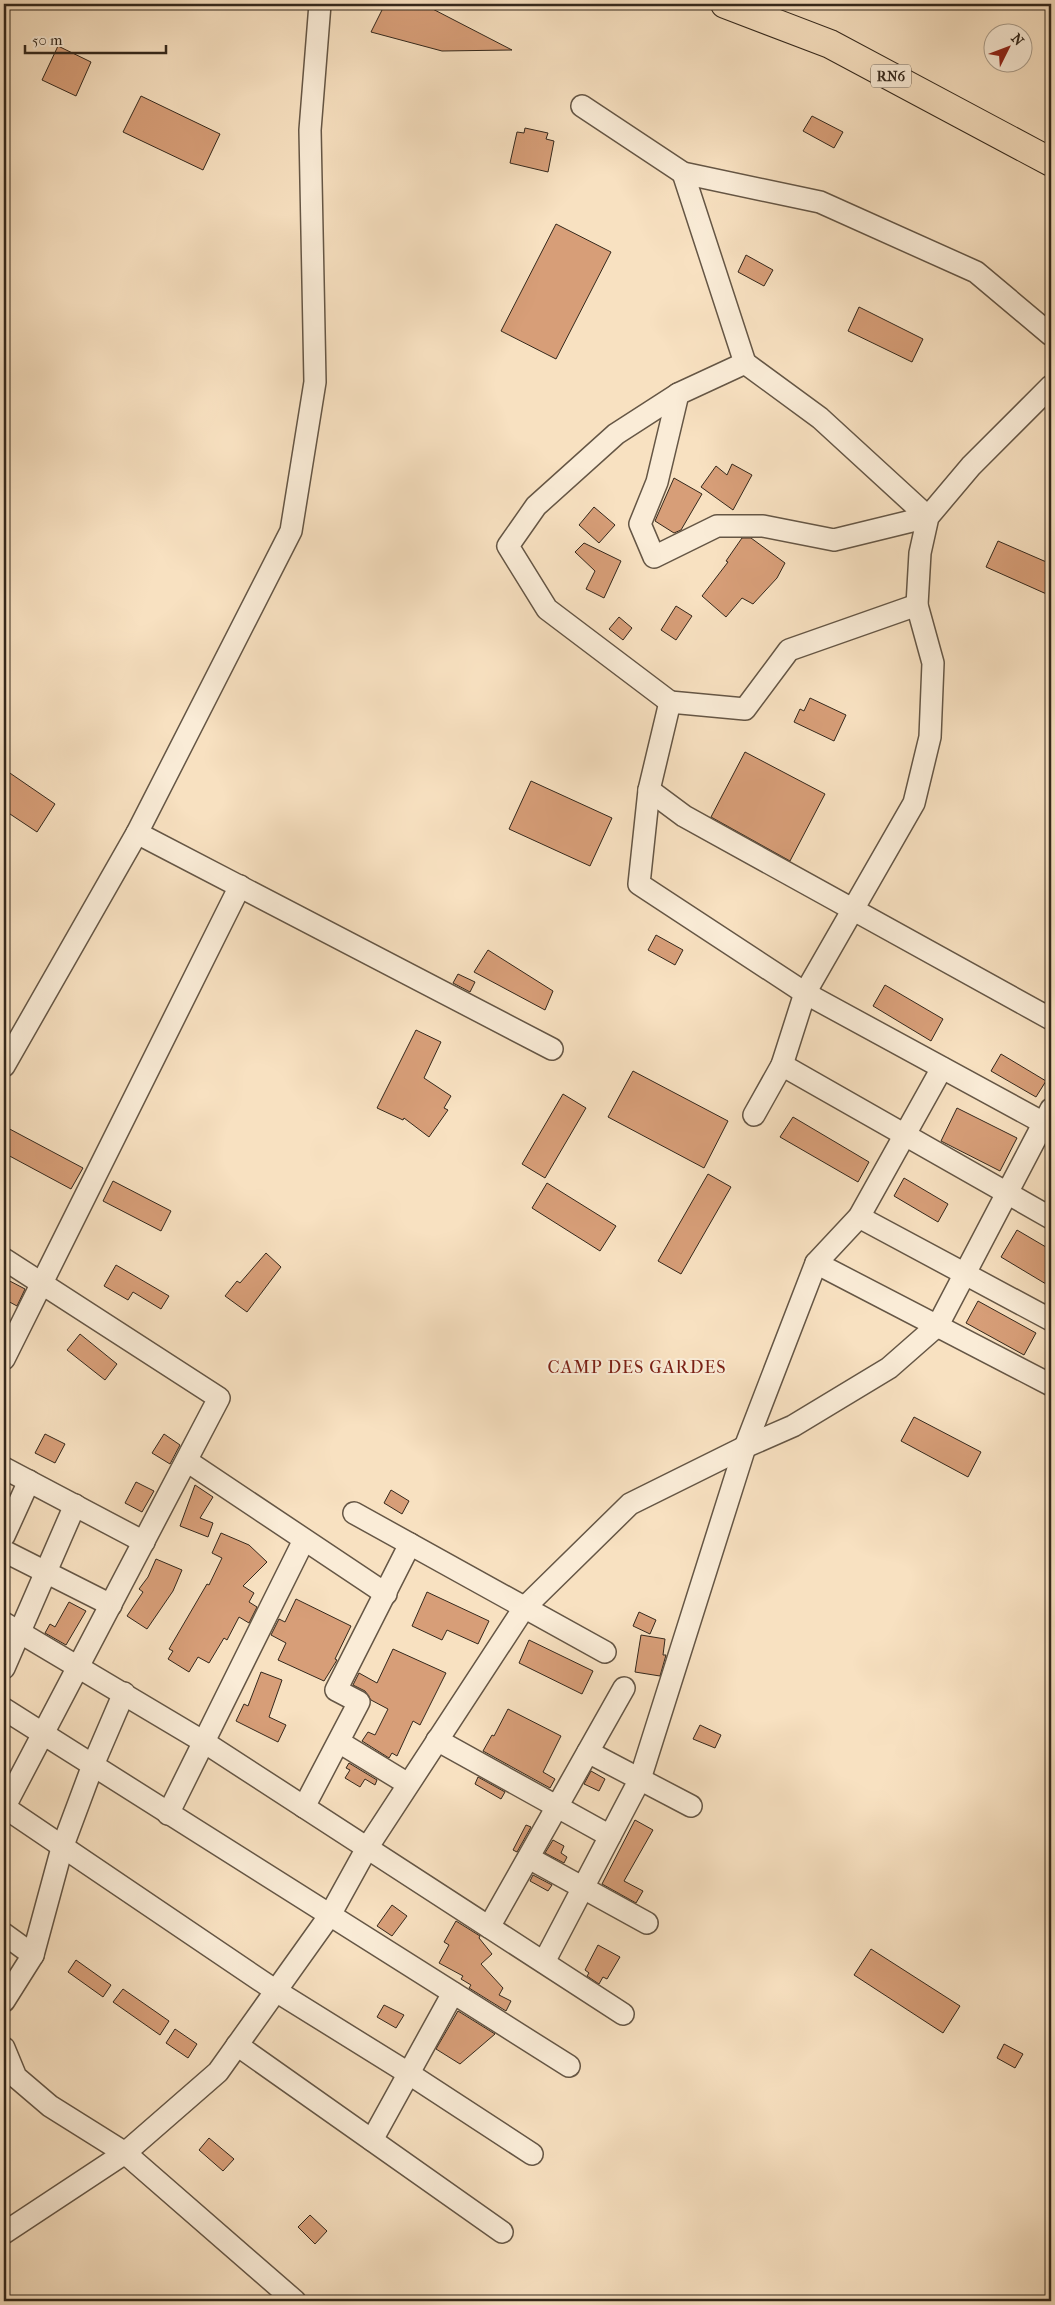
<svg xmlns="http://www.w3.org/2000/svg" width="1055" height="2305" font-family="'IM FELL French Canon',serif">
  <style>
    .building { fill: #d79e78; stroke: #34281c }
    .lines { fill: none; stroke-linecap: round; stroke-linejoin: round }
    .minor-casing { stroke: #655645; stroke-width: 24 }
    .highway-casing { stroke: #34281c; stroke-width: 30 }
    .minor { stroke: #faecd7; stroke-width: 21 }
    .highway { stroke: #f8e1c1; stroke-width: 28 }
    .labels { text-anchor: middle; stroke-width: 4; stroke-linejoin: round; paint-order: stroke }
    .shield { fill: #faecd7; stroke: #6f6354; stroke-width: 1 }
    .shield-label { font-size: 14px; font-weight: bold; fill: #34281c }
    .quarter-label { font-size: 18px; letter-spacing: 1px; fill: #7a1f14; stroke: #faecd7 }
  </style>
  <rect width="100%" height="100%" fill="#f8e1c1"/>
  <filter id="stains"><feTurbulence type="fractalNoise" baseFrequency=".004" numOctaves="4"/><feColorMatrix values="0 0 0 0 .2 0 0 0 0 .09 0 0 0 0 .02 0 0 0 .5 -.17"/></filter>
  <radialGradient id="worn" r=".72"><stop offset=".6" stop-color="#630" stop-opacity="0"/><stop offset="1" stop-color="#630" stop-opacity=".3"/></radialGradient>
  <g class="building">
    <path d="M385 4H423L512 50 442 51 371 32Z"/>
    <path d="M58 46 91 62 76 96 42 80Z"/>
    <path d="M141 96 220 134 203 170 123 132Z"/>
    <path d="M812 116 843 132 834 148 803 131Z"/>
    <path d="M525 128 548 133 546 139 554 141 548 172 510 163 517 132 524 133Z"/>
    <path d="M556 224 611 252 556 359 501 331Z"/>
    <path d="M746 255 773 270 764 286 738 272Z"/>
    <path d="M859 307 923 339 912 362 848 331Z"/>
    <path d="M732 464 752 475 733 510 701 487 716 466 727 475Z"/>
    <path d="M674 478 702 494 681 530 674 533 655 521Z"/>
    <path d="M594 507 615 525 599 543 579 525Z"/>
    <path d="M742 538H751L785 563 777 578 753 604 742 598 726 617 702 596 728 562 726 561Z"/>
    <path d="M998 541 1051 564V596L986 567Z"/>
    <path d="M584 543 621 561 604 598 586 589 595 571 575 552Z"/>
    <path d="M676 606 692 616 676 640 661 630Z"/>
    <path d="M619 617 632 628 623 640 609 629Z"/>
    <path d="M810 698 846 715 834 741 794 722 800 709 804 711Z"/>
    <path d="M745 752 825 794 790 861 711 817Z"/>
    <path d="M4 769 55 804 37 832 4 810Z"/>
    <path d="M531 781 612 818 590 866 509 829Z"/>
    <path d="M656 935 683 950 675 965 648 950Z"/>
    <path d="M488 950 553 991 545 1010 474 972Z"/>
    <path d="M458 974 475 982 470 992 453 983Z"/>
    <path d="M885 985 943 1019 931 1041 873 1006Z"/>
    <path d="M416 1030 441 1042 424 1078 451 1096 444 1108 448 1110 429 1137 404 1118 403 1120 377 1108Z"/>
    <path d="M1001 1054 1046 1081 1036 1097 991 1071Z"/>
    <path d="M633 1071 728 1121 704 1168 608 1117Z"/>
    <path d="M563 1094 586 1108 545 1178 522 1164Z"/>
    <path d="M957 1108 1017 1138 1000 1171 941 1141Z"/>
    <path d="M793 1117 869 1162 858 1182 780 1137Z"/>
    <path d="M4 1126 83 1168 71 1189 4 1153Z"/>
    <path d="M708 1174 731 1187 681 1274 658 1261Z"/>
    <path d="M904 1178 948 1204 938 1222 894 1196Z"/>
    <path d="M113 1181 171 1211 161 1231 103 1201Z"/>
    <path d="M547 1183 616 1226 600 1251 532 1208Z"/>
    <path d="M1017 1230 1051 1250V1287L1001 1257Z"/>
    <path d="M266 1253 281 1267 247 1312 225 1296 237 1281 240 1283Z"/>
    <path d="M116 1265 169 1296 161 1309 133 1292 128 1300 104 1286Z"/>
    <path d="M4 1278 25 1289 17 1306 4 1299Z"/>
    <path d="M978 1301 1036 1333 1024 1355 966 1323Z"/>
    <path d="M80 1334 117 1364 105 1380 67 1350Z"/>
    <path d="M914 1417 981 1452 968 1477 901 1441Z"/>
    <path d="M45 1434 65 1444 55 1463 35 1453Z"/>
    <path d="M164 1434 180 1445 170 1464 152 1453Z"/>
    <path d="M136 1482 154 1491 142 1512 125 1503Z"/>
    <path d="M195 1485 213 1497 200 1518 213 1523 208 1537 180 1526Z"/>
    <path d="M391 1490 409 1501 402 1514 384 1503Z"/>
    <path d="M221 1533 249 1545 267 1562 243 1586 254 1593 249 1602 257 1607 249 1623 239 1617 227 1640 224 1638 209 1663 198 1657 189 1672 168 1659 173 1651 169 1649 207 1584 209 1585 222 1558 212 1553Z"/>
    <path d="M156 1559 182 1570 173 1591 147 1629 127 1616 143 1592 139 1589 148 1577Z"/>
    <path d="M427 1592 489 1621 478 1644 447 1630 442 1640 412 1626Z"/>
    <path d="M296 1599 351 1626 335 1659 337 1660 324 1681 278 1660 286 1643 271 1635 279 1619 285 1622Z"/>
    <path d="M69 1602 86 1611 66 1645 45 1633 50 1624 55 1627Z"/>
    <path d="M639 1612 656 1620 650 1634 633 1626Z"/>
    <path d="M641 1635 665 1639 663 1655H666L660 1676 635 1672Z"/>
    <path d="M529 1640 593 1671 582 1694 519 1663Z"/>
    <path d="M393 1649 446 1673 420 1725 413 1721 397 1756 392 1753 389 1758 362 1741 368 1732 375 1735 388 1709 371 1700 365 1691 353 1685 359 1673 377 1683Z"/>
    <path d="M261 1672 282 1680 269 1717 286 1725 278 1742 236 1721 244 1704 248 1706Z"/>
    <path d="M508 1709 561 1736 543 1772 555 1779 550 1788 483 1751 492 1735 494 1736Z"/>
    <path d="M700 1725 721 1735 715 1748 693 1739Z"/>
    <path d="M349 1763 377 1780 375 1785 365 1779 360 1787 345 1778 350 1770 346 1768Z"/>
    <path d="M591 1771 605 1779 599 1791 584 1784Z"/>
    <path d="M478 1777 505 1792 501 1799 475 1784Z"/>
    <path d="M635 1820 653 1830 624 1881 643 1891 636 1903 602 1884Z"/>
    <path d="M526 1825 531 1827 517 1852 513 1850Z"/>
    <path d="M553 1840 564 1846 561 1853 567 1857 564 1863 545 1853Z"/>
    <path d="M533 1875 552 1885 548 1891 530 1881Z"/>
    <path d="M392 1905 407 1916 392 1936 377 1926Z"/>
    <path d="M456 1921 480 1936 479 1938 492 1954 481 1964 503 1988 499 1995 511 2001 506 2011 469 1988 471 1985 461 1979 463 1976 439 1963 449 1945 444 1942Z"/>
    <path d="M598 1945 620 1957 607 1979 603 1977 599 1984 587 1976 589 1973 585 1970Z"/>
    <path d="M871 1949 960 2006 943 2033 854 1975Z"/>
    <path d="M76 1960 111 1985 103 1997 68 1972Z"/>
    <path d="M123 1989 169 2021 160 2035 113 2002Z"/>
    <path d="M384 2005 404 2015 396 2028 377 2017Z"/>
    <path d="M458 2011 495 2034 460 2064 436 2049Z"/>
    <path d="M175 2029 197 2044 188 2058 166 2043Z"/>
    <path d="M1004 2044 1023 2054 1015 2068 997 2058Z"/>
    <path d="M209 2138 234 2159 223 2171 199 2150Z"/>
    <path d="M310 2215 327 2231 315 2244 298 2227Z"/>
  </g>
  <g class="lines">
    <g class="minor-casing">
      <g id="minor">
        <path d="M582 106 683 173 820 202 976 272 1051 335"/>
        <path d="M683 173 745 363"/>
        <path d="M745 363 820 418 928 517 834 540 763 526H717L654 557 640 524 657 482 678 394Z"/>
        <path d="M917 605 789 650 745 709 670 702 649 790 639 884 805 993 1051 1127"/>
        <path d="M670 702 547 609 508 546 536 506 616 434 678 394"/>
        <path d="M649 790 684 816 1051 1019"/>
        <path d="M137 833 552 1049"/>
        <path d="M782 1065 1051 1218"/>
        <path d="M4 1066 137 833 291 531 315 382 310 130 320 4"/>
        <path d="M942 1068 859 1217 816 1263 1051 1385"/>
        <path d="M754 1115 782 1065 805 993 914 803 930 737 933 663 917 605 920 553 928 517 971 466 1051 386"/>
        <path d="M859 1217 1051 1320"/>
        <path d="M4 1259 219 1398 4 1808"/>
        <path d="M4 1359 240 886"/>
        <path d="M187 1461 386 1594"/>
        <path d="M4 1468 144 1542"/>
        <path d="M354 1513 605 1652"/>
        <path d="M4 1536 29 1481"/>
        <path d="M4 1551 111 1605"/>
        <path d="M4 1623 204 1742 623 2014"/>
        <path d="M4 1668 75 1505"/>
        <path d="M4 1709 569 2066"/>
        <path d="M437 1740 610 1836"/>
        <path d="M339 1742 408 1784"/>
        <path d="M588 1752 691 1806"/>
        <path d="M4 1807 276 1991 408 2073 532 2154"/>
        <path d="M304 1807 359 1702 336 1690 410 1544"/>
        <path d="M168 1814 304 1540"/>
        <path d="M529 1858 647 1923"/>
        <path d="M489 1927 624 1688"/>
        <path d="M4 1934 33 1955"/>
        <path d="M544 1962 640 1779 745 1447 816 1263"/>
        <path d="M4 2001 33 1955 62 1848 93 1765 124 1693"/>
        <path d="M237 2045 502 2232"/>
        <path d="M4 2048 16 2077 50 2106 125 2153 295 2301"/>
        <path d="M372 2140 453 1993"/>
        <path d="M4 2233 125 2153 218 2072 330 1915 367 1848 524 1608 630 1504 745 1447 793 1426 889 1368 938 1325 1051 1109"/>
      </g>
    </g>
    <g class="highway-casing">
      <path id="highway" d="M725 4 830 44 1051 162"/>
    </g>
    <use href="#minor" class="minor"/>
    <use href="#highway" class="highway"/>
  </g>
  <g class="labels">
    <rect class="shield" x="871" y="64.5" width="40" height="23" rx="4"/>
    <g class="shield-label">
      <text x="891" y="81">RN6</text>
    </g>
    <g class="quarter-label">
      <text x="637" y="1373">CAMP DES GARDES</text>
    </g>
  </g>
  <rect width="1055" height="2305" fill="none" stroke="#f8e1c1" stroke-width="20"/>
  <rect x="5" y="5" width="1045" height="2295" fill="none" stroke="#34281c" stroke-width="2.5"/>
  <rect x="10" y="10" width="1035" height="2285" fill="none" stroke="#34281c"/>
  <g transform="translate(1008 48) rotate(48)"><circle r="24" fill="#faecd7" stroke="#ab9e8c"/>
  <path d="M0-4L9 19L0 12L-9 19Z" fill="#8f2418"/>
  <text y="-8" font-size="14" font-weight="bold" text-anchor="middle" fill="#34281c">N</text>
  </g>
  <path d="M25 45v8h141v-8" fill="none" stroke="#34281c" stroke-width="2.5"/>
  <text x="32" y="45" font-size="15" fill="#34281c" stroke="#faecd7" stroke-width="4" paint-order="stroke">50 m</text>
  <rect width="100%" height="100%" filter="url(#stains)"/>
  <rect width="100%" height="100%" fill="url(#worn)"/>
</svg>
